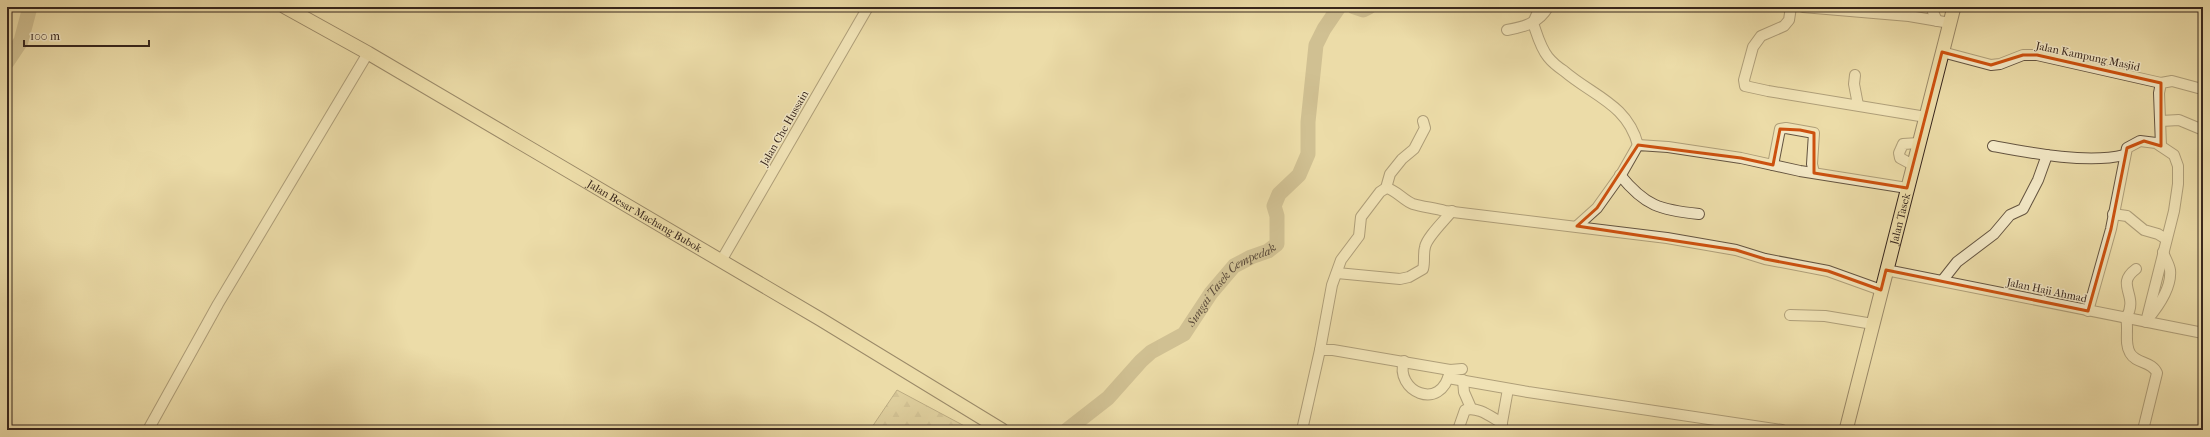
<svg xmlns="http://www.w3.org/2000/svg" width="2210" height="437" font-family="'IM FELL French Canon',serif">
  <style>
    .forest { fill: url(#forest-firs); stroke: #827256 }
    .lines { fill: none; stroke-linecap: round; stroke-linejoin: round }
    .river { stroke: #ae9e79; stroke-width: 15 }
    .minor-casing { stroke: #645440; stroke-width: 12 }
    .major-casing { stroke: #37261d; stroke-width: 15 }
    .minor { stroke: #f3e8c6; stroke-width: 10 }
    .major { stroke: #ecdca8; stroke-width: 13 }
    .marked { fill: none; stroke: #cd510f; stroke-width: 3; stroke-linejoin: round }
    .labels { text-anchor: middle; stroke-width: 3; stroke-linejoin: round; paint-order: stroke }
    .street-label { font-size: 11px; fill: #37261d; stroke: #f3e8c6 }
    .water-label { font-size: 12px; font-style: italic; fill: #5b4a39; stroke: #f3e8c6 }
  </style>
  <defs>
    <pattern id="forest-firs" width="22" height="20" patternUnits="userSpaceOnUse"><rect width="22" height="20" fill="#cdbd90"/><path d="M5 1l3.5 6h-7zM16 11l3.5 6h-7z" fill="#b1a27c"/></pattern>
  </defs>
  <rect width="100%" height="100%" fill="#ecdca8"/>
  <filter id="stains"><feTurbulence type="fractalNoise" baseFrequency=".005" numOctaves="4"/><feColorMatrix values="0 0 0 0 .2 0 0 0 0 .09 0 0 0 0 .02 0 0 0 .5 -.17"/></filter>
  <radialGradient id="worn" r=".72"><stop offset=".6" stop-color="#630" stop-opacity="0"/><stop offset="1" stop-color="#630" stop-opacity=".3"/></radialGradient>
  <path class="forest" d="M897 390 972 430H870Z"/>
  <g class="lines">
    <g class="river">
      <path d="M1354 7 1363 10 1369 7"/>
      <path d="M7 62 21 41 30 7"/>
      <path id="s1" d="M1067 430 1108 398 1141 361 1151 352 1184 334 1211 293 1234 266 1251 257 1268 251 1277 244V216L1274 206 1279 194 1299 175 1308 154V122L1316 45 1324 29 1339 7"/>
    </g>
    <g class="minor-casing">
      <g id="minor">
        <path d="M1540 7 1533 23C1537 34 1540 47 1548 57 1552 62 1558 67 1564 71 1593 96 1627 104 1638 145"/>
        <path d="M1791 7 1789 20 1784 26 1761 36 1753 47 1744 80 1745 86 1768 91 1926 117"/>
        <path d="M1803 7 1909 16 1950 23"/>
        <path d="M1931 7 1937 21"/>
        <path d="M1507 30C1524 27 1539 23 1548 7"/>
        <path d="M1942 52 1991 65 2000 64 2023 55H2037L2161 83"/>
        <path d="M1855 75 1854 84 1858 105"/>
        <path d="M2161 121 2179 120 2203 130"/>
        <path d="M1993 146C2031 153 2088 164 2124 155"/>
        <path d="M2161 146 2159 93 2161 83 2172 81 2198 88"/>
        <path d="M1773 165 1780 129 1786 128 1814 133 1812 164 1814 173"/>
        <path d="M1913 165 1900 158 1899 153 1903 144 1919 143"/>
        <path d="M1620 175C1645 206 1660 210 1699 214"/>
        <path d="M1386 188C1395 189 1404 201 1413 204 1423 207 1435 208 1445 211L1667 238 1736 250 1765 259 1828 271 1881 290"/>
        <path d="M2113 214 2127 216 2144 230 2158 234 2166 239"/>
        <path d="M1577 226 1597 208 1622 173 1638 145 1668 147 1741 158 1800 171 1907 188"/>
        <path d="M721 261 868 7"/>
        <path d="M2136 269C2114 285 2140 295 2126 318 2129 329 2124 343 2130 353 2136 364 2152 361 2157 373L2143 430"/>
        <path d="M1886 270 2203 333"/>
        <path d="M1337 273 1400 279 1409 277 1423 269C1425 262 1423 254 1425 247 1427 237 1445 220 1452 211"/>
        <path d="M1942 281 1957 262 1994 234 2010 215 2023 209 2038 180 2047 155"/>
        <path d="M2088 311 2111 229 2127 148 2140 141 2156 143 2174 155 2178 166V184L2174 211 2146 322"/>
        <path d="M1790 315 1825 316 1873 324"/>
        <path d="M2147 320C2158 307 2172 288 2170 270 2169 264 2165 258 2163 252"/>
        <path d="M1320 350H1333L1450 370 1462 369"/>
        <path d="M1404 361C1394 390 1441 414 1450 371"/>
        <path d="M1448 378 1528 392 1782 430"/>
        <path d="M1463 380 1464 392 1471 408"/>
        <path d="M1501 428 1508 389"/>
        <path d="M148 430 218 304 368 53"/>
        <path d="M1302 430 1320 350 1332 285 1341 260 1359 236 1361 217 1380 192 1386 188 1390 174 1402 159 1414 149 1425 128 1423 121"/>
        <path d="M1458 430 1465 410C1478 406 1491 417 1502 423"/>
      </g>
    </g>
    <g class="major-casing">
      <g id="major">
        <path id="s2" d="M285 7 368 53 820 319 1002 430"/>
        <path id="s3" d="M1846 430 1954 7"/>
      </g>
    </g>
    <use href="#minor" class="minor"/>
    <use href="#major" class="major"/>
  </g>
  <path d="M0 0H2210V437H0ZM1942 52 1991 65 2023 55H2037L2161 83V146L2144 141 2127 148 2111 229 2088 311 1886 270 1881 290 1828 271 1765 259 1736 250 1577 226 1597 208 1638 145 1741 158 1773 165 1780 129 1800 130 1814 133V173L1907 188Z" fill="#ecdca8" fill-opacity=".55" fill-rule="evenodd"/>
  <path class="marked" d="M1942 52 1991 65 2023 55H2037L2161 83V146L2144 141 2127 148 2111 229 2088 311 1886 270 1881 290 1828 271 1765 259 1736 250 1577 226 1597 208 1638 145 1741 158 1773 165 1780 129 1800 130 1814 133V173L1907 188Z"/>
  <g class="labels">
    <g class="street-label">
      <text transform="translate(2088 56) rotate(12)" y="4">Jalan Kampung Masjid</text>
      <text transform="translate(784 128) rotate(-60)" y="4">Jalan Che Hussain</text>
      <text dy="4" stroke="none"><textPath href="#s2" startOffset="416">Jalan Besar Machang Bubok</textPath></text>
      <text dy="4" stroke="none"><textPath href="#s3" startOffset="218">Jalan Tasek</textPath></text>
      <text transform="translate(2047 290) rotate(12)" y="4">Jalan Haji Ahmad</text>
    </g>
    <g class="water-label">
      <text dy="4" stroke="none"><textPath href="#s1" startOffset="223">Sungai Tasek Cempedak</textPath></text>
    </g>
  </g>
  <rect width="2210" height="437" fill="none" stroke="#ecdca8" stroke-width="24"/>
  <rect x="8" y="8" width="2194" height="421" fill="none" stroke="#37261d" stroke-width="2"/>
  <rect x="12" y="12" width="2186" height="413" fill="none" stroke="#37261d"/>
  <path d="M24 40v6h125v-6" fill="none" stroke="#37261d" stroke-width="2"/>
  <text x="30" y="40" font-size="12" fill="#37261d" stroke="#f3e8c6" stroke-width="3" paint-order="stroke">100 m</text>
  <rect width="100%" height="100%" filter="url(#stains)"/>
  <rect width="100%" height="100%" fill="url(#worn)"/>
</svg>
